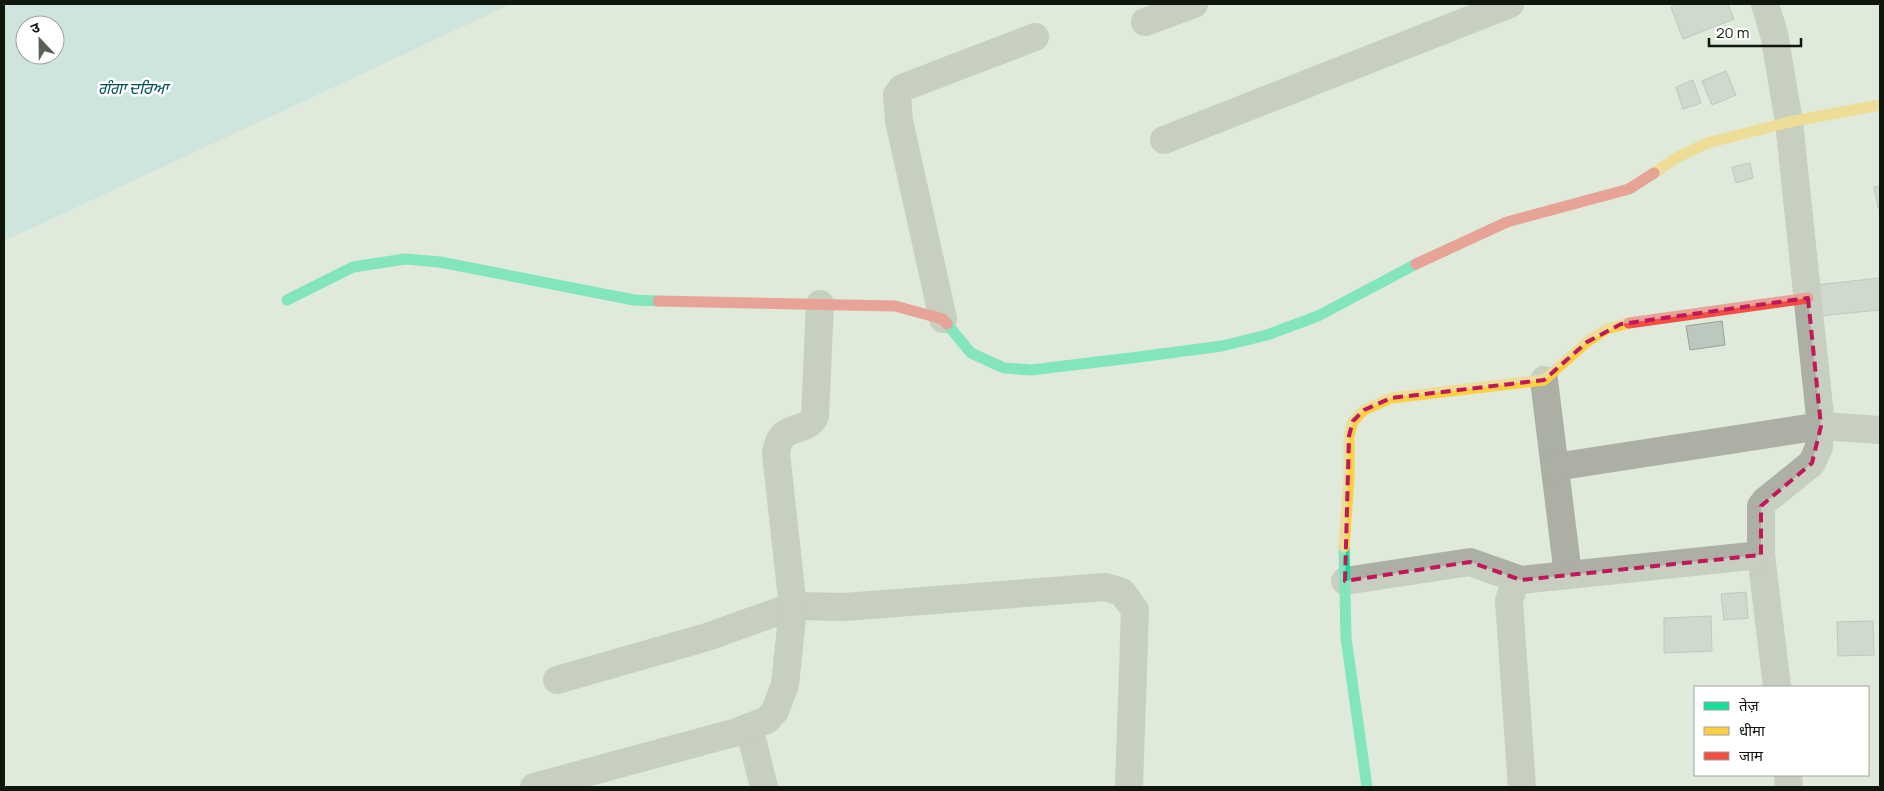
<svg xmlns="http://www.w3.org/2000/svg" width="1884" height="791" font-family="Manrope,'Noto Sans Devanagari','Noto Sans Gurmukhi',sans-serif">
  <style>
    .water { fill: #b9e0dd; fill-rule: evenodd }
    .building { fill: #bbc8be; stroke: #96a298 }
    .lines { fill: none; stroke-linecap: round; stroke-linejoin: round }
    .street { stroke: #acafa3; stroke-width: 28 }
    .fast { stroke: #16e098; stroke-width: 11 }
    .slow { stroke: #ffcf43; stroke-width: 11 }
    .jam { stroke: #f24e42; stroke-width: 11 }
    .marked { fill: none; stroke: #c2185b; stroke-width: 4; stroke-dasharray: 10 6; stroke-linejoin: round }
    .labels { text-anchor: middle; stroke-width: 5; stroke-linejoin: round; paint-order: stroke }
    .water-label { font-size: 16px; font-style: italic; fill: #025053; stroke: #fff }
  </style>
  <rect width="100%" height="100%" fill="#dfeada"/>
  <path class="water" d="M4 4H511L4 241ZM25 25H55V55H25Z"/>
  <g class="building">
    <path d="M1678 4H1728L1734 19 1683 39 1671 7Z"/>
    <path d="M1726 71 1736 95 1712 105 1702 81Z"/>
    <path d="M1693 80 1701 103 1683 109 1676 87Z"/>
    <path d="M1750 163 1753 178 1736 183 1732 167Z"/>
    <path d="M1880 186V208H1878L1874 187Z"/>
    <path d="M1880 278V310L1818 316 1815 285Z"/>
    <path d="M1722 321 1725 345 1690 350 1686 326Z"/>
    <path d="M1746 592 1748 618 1724 620 1721 594Z"/>
    <path d="M1711 616 1712 651 1664 653V618Z"/>
    <path d="M1873 621 1874 655 1838 656 1837 622Z"/>
  </g>
  <g class="lines">
    <g class="street">
      <path d="M1765 4 1774 34 1789 122 1821 426 1819 447 1812 463 1765 501 1761 506V555L1777 687"/>
      <path d="M1145 22 1194 4"/>
      <path d="M1164 140 1510 4"/>
      <path d="M943 319 899 121 897 95 902 88 1035 37"/>
      <path d="M1544 380 1568 575"/>
      <path d="M1555 467 1821 426 1880 430"/>
      <path d="M1345 581 1470 562 1521 580"/>
      <path d="M557 680 707 637 785 609 799 606 844 607 1105 587 1122 592 1135 610 1129 787"/>
      <path d="M749 727 764 787"/>
      <path d="M1788 775 1789 787"/>
      <path d="M534 787 737 732 767 720 775 711 785 685 793 608 776 453C777 448 778 442 781 438 790 426 808 431 815 416L820 304"/>
      <path d="M1522 787 1509 601 1514 585 1521 580 1761 555"/>
    </g>
    <g class="fast">
      <path d="M287 300 353 267 405 259 440 262 634 300 658 301"/>
      <path d="M947 324 971 353 1004 368 1031 370 1139 357 1222 346 1267 335 1318 316 1416 264"/>
      <path d="M1344 547 1346 638 1367 787"/>
    </g>
    <g class="slow">
      <path d="M1654 173 1678 157 1707 143 1789 122 1880 105"/>
      <path d="M1344 547 1349 478V436L1353 421 1364 410 1391 398 1544 380 1587 342 1606 329 1629 323"/>
    </g>
    <g class="jam">
      <path d="M1416 264 1507 222 1629 189 1654 173"/>
      <path d="M658 301 895 306 943 319 947 324"/>
      <path d="M1629 323 1808 298"/>
    </g>
  </g>
  <path d="M0 0H1884V791H0ZM1808 298 1821 426 1812 463 1761 506V555L1521 580 1470 562 1345 581 1349 436 1353 421 1364 410 1391 398 1544 380 1587 342 1621 324Z" fill="#dfeada" fill-opacity=".55" fill-rule="evenodd"/>
  <path class="marked" d="M1808 298 1821 426 1812 463 1761 506V555L1521 580 1470 562 1345 581 1349 436 1353 421 1364 410 1391 398 1544 380 1587 342 1621 324Z"/>
  <g class="labels">
    <g class="water-label">
      <text x="133" y="94">ਗੰਗਾ ਦਰਿਆ</text>
    </g>
  </g>
  <rect width="1884" height="791" fill="none" stroke="#0f160c" stroke-width="10"/>
  <rect x="1694" y="686" width="175" height="90" fill="#ffffff" stroke="#9fa29e"/>
  <rect x="1704" y="702" width="25" height="8" fill="#16e098" stroke="#9fa29e"/>
  <text x="1739" y="711" font-size="15" fill="#0f160c">तेज़</text>
  <rect x="1704" y="727" width="25" height="8" fill="#ffcf43" stroke="#9fa29e"/>
  <text x="1739" y="736" font-size="15" fill="#0f160c">धीमा</text>
  <rect x="1704" y="752" width="25" height="8" fill="#f24e42" stroke="#9fa29e"/>
  <text x="1739" y="761" font-size="15" fill="#0f160c">जाम</text>
  <g transform="translate(40 40) rotate(338)"><circle r="24" fill="#ffffff" stroke="#9fa29e"/>
  <path d="M0-4L9 19L0 12L-9 19Z" fill="#586054"/>
  <text y="-8" font-size="14" font-weight="bold" text-anchor="middle" fill="#0f160c">उ</text>
  </g>
  <path d="M1709 38v8h92v-8" fill="none" stroke="#0f160c" stroke-width="2.5"/>
  <text x="1716" y="38" font-size="15" fill="#0f160c" stroke="#ffffff" stroke-width="4" paint-order="stroke">20 m</text>
</svg>
